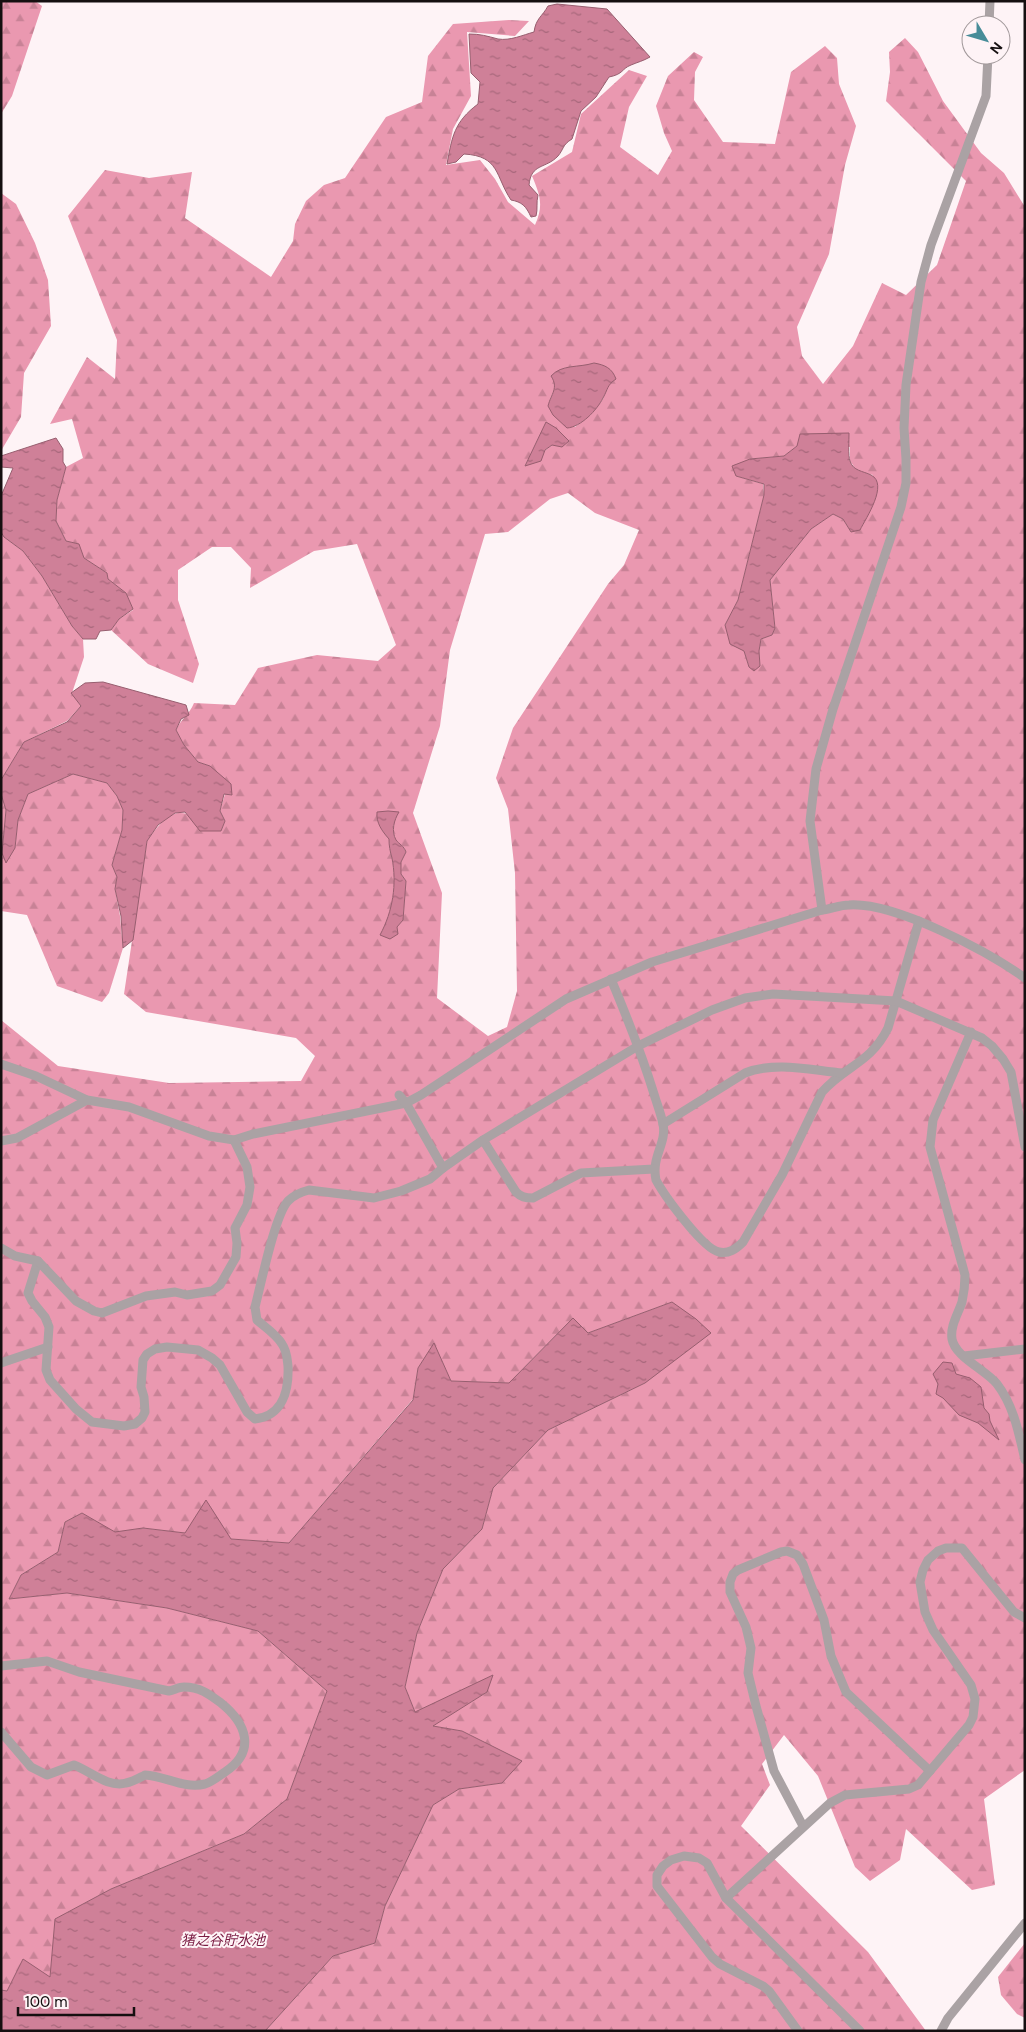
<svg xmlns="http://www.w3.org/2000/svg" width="1026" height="2032" font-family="'DM Sans','Noto Sans JP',sans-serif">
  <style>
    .forest { fill: url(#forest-firs); fill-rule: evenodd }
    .water { fill: url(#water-ripples); stroke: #975e6f }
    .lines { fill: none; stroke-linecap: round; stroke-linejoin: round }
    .minor { stroke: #aaa2a4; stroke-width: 9 }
    .labels { text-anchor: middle; stroke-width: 4; stroke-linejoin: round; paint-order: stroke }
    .water-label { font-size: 14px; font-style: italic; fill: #7b1c43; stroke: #fef3f6 }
  </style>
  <defs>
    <pattern id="forest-firs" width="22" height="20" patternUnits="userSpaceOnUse" patternTransform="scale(1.25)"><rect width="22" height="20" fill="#ea98b0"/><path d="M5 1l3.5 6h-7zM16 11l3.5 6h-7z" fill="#c88296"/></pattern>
    <pattern id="water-ripples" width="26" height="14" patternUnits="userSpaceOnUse" patternTransform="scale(1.25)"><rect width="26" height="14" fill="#cf8098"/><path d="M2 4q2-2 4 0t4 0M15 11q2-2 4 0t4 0" fill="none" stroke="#a7677b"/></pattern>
  </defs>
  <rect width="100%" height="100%" fill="#fef3f6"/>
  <g class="forest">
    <path d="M1 1H35L42 6 12 96 1 114Z"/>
    <path d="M509 20 529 21 515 36 467 32 471 96 453 129 446 165 480 160 495 179 508 202 535 225C544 205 540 195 532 176L572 152 581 114 629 70 647 76 629 107 620 147 658 175 672 151 664 133 656 106 668 76 694 52 703 57 695 72 694 100 723 142 775 144 791 72 825 46 837 58 839 84 856 126 845 165 829 254 797 327 802 356 823 384 853 346 882 283 906 295 937 265 966 181 886 101 890 72 889 52 905 38 918 52 943 101 981 153 1004 173 1025 207V1770L984 1799 995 1885 972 1890 906 1829 900 1860 870 1881 855 1867 818 1776 784 1735 762 1764 770 1785 741 1826 868 1952 926 2031H265L333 1956 375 1943 385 1906 433 1805 459 1789 502 1783 521 1761 462 1731 432 1726 487 1692 415 1712 405 1687 417 1633 443 1569 482 1529 493 1488 548 1430 645 1383 672 1302 588 1333 573 1318 509 1383 451 1381 434 1344 418 1368 413 1399 289 1543 231 1539 143 1528 115 1533 82 1513 65 1522 58 1552 21 1575 9 1599 67 1593 167 1608 258 1631 327 1691 287 1799 244 1834 111 1889 56 1919 50 1978 7 1991 1 1990V1020L58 1066 169 1083 301 1081 315 1056 296 1038 146 1012 124 994 147 841C176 800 183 811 221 831L225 821 220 811 225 794 232 795 210 766 198 762 184 745 176 730C181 719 189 715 194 703L235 705 258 668 317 655 378 661 396 645 357 544 314 551 250 588 251 568 231 547H212L178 570V600L199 664 193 683 148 664 111 630 119 619 133 610 126 593 108 579 107 573 84 558 78 544 66 541 56 521 57 500 66 467 83 458 72 419 50 424 87 357 115 379 117 340 68 216 105 170 149 178 192 172 185 218 271 277 293 241 295 224 306 201 324 185 345 178 386 117 422 102 428 56 453 24ZM594 363 608 384 603 399 591 414 575 427 553 415 550 399C556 389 557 379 564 368L582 367ZM546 423 552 445 525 466ZM797 446 850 447V461L857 471 873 475 851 532 843 519 833 514 811 529 770 580 775 628 772 635 761 639 759 651 760 666 749 667 744 651 725 625 738 600 764 495 763 484 736 476 750 459 784 456ZM568 493 595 513 639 530 624 565 608 584 513 728 496 778 508 809 515 873 517 991 507 1027 488 1036 437 998 442 893 413 813 440 726 450 650 485 534 508 532 550 499ZM394 819C394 826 392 836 397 842 401 846 404 846 406 852L401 862V874L406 881 403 919 397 927 381 935C393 911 397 884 392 858 390 851 389 846 389 839L382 830Z"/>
    <path d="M1 193 16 204 35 243 48 280 51 326 24 373 21 417 1 451Z"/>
    <path d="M1 532 4 537 23 551 42 576 72 626 83 639 84 657 72 693 81 706 67 721 24 742 1 780Z"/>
    <path d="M73 774 107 783 117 796 123 810 122 830 112 865 117 877 115 889 120 916 123 948 109 993 102 1002 57 986 27 915 1 911V794L6 810 2 853 15 848 18 820 28 794Z"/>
    <path d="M1025 1943V2018L1017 2014 1001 1995 998 1977Z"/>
  </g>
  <g class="water">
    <path d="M557 4 607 9 650 57C643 61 638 62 631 65 621 69 624 74 609 77L596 97 581 111 572 139C562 145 564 149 558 156 546 169 531 163 529 185L538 195C536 203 538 209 536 216L531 217C526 206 522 202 511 200 495 176 500 156 464 154L456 162 447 164C452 137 454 122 478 104L480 82 471 73 469 34C480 34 487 36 498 39 510 41 523 35 534 32 536 18 542 17 548 6Z"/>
    <path d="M594 363C605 365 612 368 616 379 607 385 608 389 603 398 597 410 581 427 567 428L553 415 548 406C551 394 559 388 551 376 562 364 578 368 594 363Z"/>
    <path d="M546 422 556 428 569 441 562 447 552 445 545 450 541 461 525 466Z"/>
    <path d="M849 433C849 440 848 456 850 461 853 471 863 471 871 475 889 484 866 518 860 530L851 532 843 519 833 514 811 529 770 580 775 628 772 635 761 639 759 651 760 666 754 671 749 667 744 651 730 644 725 625 738 600 764 495V484L736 476 732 466 750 459 784 456 797 446 800 434Z"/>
    <path d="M56 438 63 449V462L66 467 57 500 56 521 66 541 79 544 84 558 107 573 108 579 126 593 133 609 119 619 111 630 100 631 96 639H83L72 626 42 576 23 551 4 537 1 532V496L13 468 1 467V456Z"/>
    <path d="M103 682 186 705 189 715 181 719 176 730 184 745 198 762 210 766 231 784 232 795 224 794 220 811 225 821 221 831H200L185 812 175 813 158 825 147 841 133 940 123 948 121 916 115 889 117 877 112 865 122 830 123 810 117 796 107 783 73 774 28 794 18 820 15 848 6 863 2 853 6 810 1 794V780L24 742 67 722 81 706 71 693 85 683Z"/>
    <path d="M388 811 399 812C394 820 391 831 396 840 399 844 404 846 406 852L401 862V874L406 881 403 920 397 927 398 934 390 939 380 935C393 911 397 884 392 858 390 851 389 846 389 839 382 831 376 823 377 812Z"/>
    <path d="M672 1302 696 1319 711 1333 645 1383 548 1430 493 1488 482 1529 443 1569 417 1633 405 1687 415 1712 493 1675 487 1692 433 1726 462 1731 522 1761 502 1783 459 1789 433 1805 385 1906 375 1943 333 1956 265 2031H1V1990L7 1991 23 1959 50 1977 55 1919 111 1889 244 1834 287 1799 327 1691 258 1631 167 1608 67 1593 9 1599 21 1575 58 1552 65 1522 82 1513 115 1532 143 1528 185 1533 206 1500 231 1539 289 1543 413 1400 418 1368 434 1343 451 1381 509 1383 573 1318 588 1333Z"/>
    <path d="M943 1362 952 1363 956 1374 970 1378 981 1387 984 1408 989 1414 990 1421 999 1440 978 1423 959 1415 943 1398 936 1394 938 1384 933 1374Z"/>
  </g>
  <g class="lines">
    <g class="minor">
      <path d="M989 25 990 1"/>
      <path d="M822 910 810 821 816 769 833 709 901 507 906 483V459L904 428 906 385 921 282 931 245 986 96 988 55"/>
      <path d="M611 979C627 1017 642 1055 654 1094 657 1104 661 1114 663 1124 667 1144 651 1156 656 1180 664 1195 703 1249 719 1252 729 1254 736 1249 743 1242L782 1175 822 1092C846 1065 870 1064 888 1028L919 921"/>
      <path d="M971 1032 933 1120 930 1147 965 1275C965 1285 964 1293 962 1302 958 1314 950 1326 952 1339 955 1357 986 1370 997 1384 1014 1406 1019 1434 1025 1460"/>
      <path d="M1 1064 36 1076 87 1100 129 1107 209 1136 234 1140 253 1134 406 1103 443 1168 430 1179 401 1191 374 1198 309 1190C301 1192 294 1195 288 1201 275 1215 261 1284 255 1307L257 1320C265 1327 277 1335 282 1344 287 1351 287 1358 288 1366 289 1390 283 1416 255 1419L247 1412 220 1365 212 1358 198 1350 167 1347 155 1349 147 1354 143 1360 141 1387 144 1397 145 1412 142 1418 135 1424 124 1426 92 1422 76 1409 50 1380 46 1370 49 1327 45 1317 32 1301 28 1293 38 1261"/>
      <path d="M399 1095 406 1103 421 1095 566 999 652 962 822 910C831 909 840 905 849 905 895 902 987 951 1025 978"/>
      <path d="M663 1124 745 1073C776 1061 810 1070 843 1073"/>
      <path d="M483 1140 516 1192C521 1197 525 1198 533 1198L581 1173 654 1169"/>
      <path d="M1 1141 17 1138 87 1100"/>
      <path d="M443 1168 483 1140 638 1046 712 1010 745 998 773 994 896 1001 982 1038 992 1046 1003 1059 1011 1072 1025 1147"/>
      <path d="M1 1248 15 1256 38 1261 76 1301 94 1311 102 1313 146 1296 175 1292 187 1295 212 1291 220 1285 236 1257 237 1243 235 1228 247 1205 250 1187 247 1167 234 1140"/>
      <path d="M964 1356 1025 1349"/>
      <path d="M1 1363 48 1347"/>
      <path d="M1 1666 47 1661 79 1672 169 1691C174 1690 179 1687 184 1687 200 1687 209 1694 221 1703 246 1723 257 1751 225 1772 219 1776 212 1782 205 1784 183 1789 166 1776 145 1775 139 1778 133 1782 126 1783 108 1788 90 1771 74 1765L47 1775 31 1767 1 1732"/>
      <path d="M803 1826 774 1771 756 1706 748 1673 751 1648 746 1627 730 1592V1582L733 1574 738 1570 781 1552 787 1551 797 1555 803 1564 824 1620 831 1656 846 1692 930 1771"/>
      <path d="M726 1898 830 1803 845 1795 909 1789 918 1785 969 1725 973 1717 975 1699 971 1685 933 1630 925 1612 920 1582 923 1570 928 1560 938 1551 946 1548H962L1014 1612 1025 1618"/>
      <path d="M798 2031 769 1991 763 1986 720 1964 712 1957 657 1886V1875L663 1866 671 1860 684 1856 699 1858 707 1863 726 1898 860 2031"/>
      <path d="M941 2031 948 2018 1025 1923"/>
    </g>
  </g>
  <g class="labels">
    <g class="water-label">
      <text x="223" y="1945">猪之谷貯水池</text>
    </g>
  </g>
  <rect width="1026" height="2032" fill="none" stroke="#150f10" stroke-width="5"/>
  <g transform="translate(986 40) rotate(128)"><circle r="24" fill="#fef3f6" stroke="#a1989a"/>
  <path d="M0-4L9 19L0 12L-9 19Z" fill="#478c98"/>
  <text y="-8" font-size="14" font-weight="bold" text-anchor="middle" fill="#150f10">N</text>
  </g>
  <path d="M18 2007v8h116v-8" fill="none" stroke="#150f10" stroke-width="2.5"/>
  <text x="25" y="2007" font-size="15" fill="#150f10" stroke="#fef3f6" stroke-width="4" paint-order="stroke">100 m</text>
</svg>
